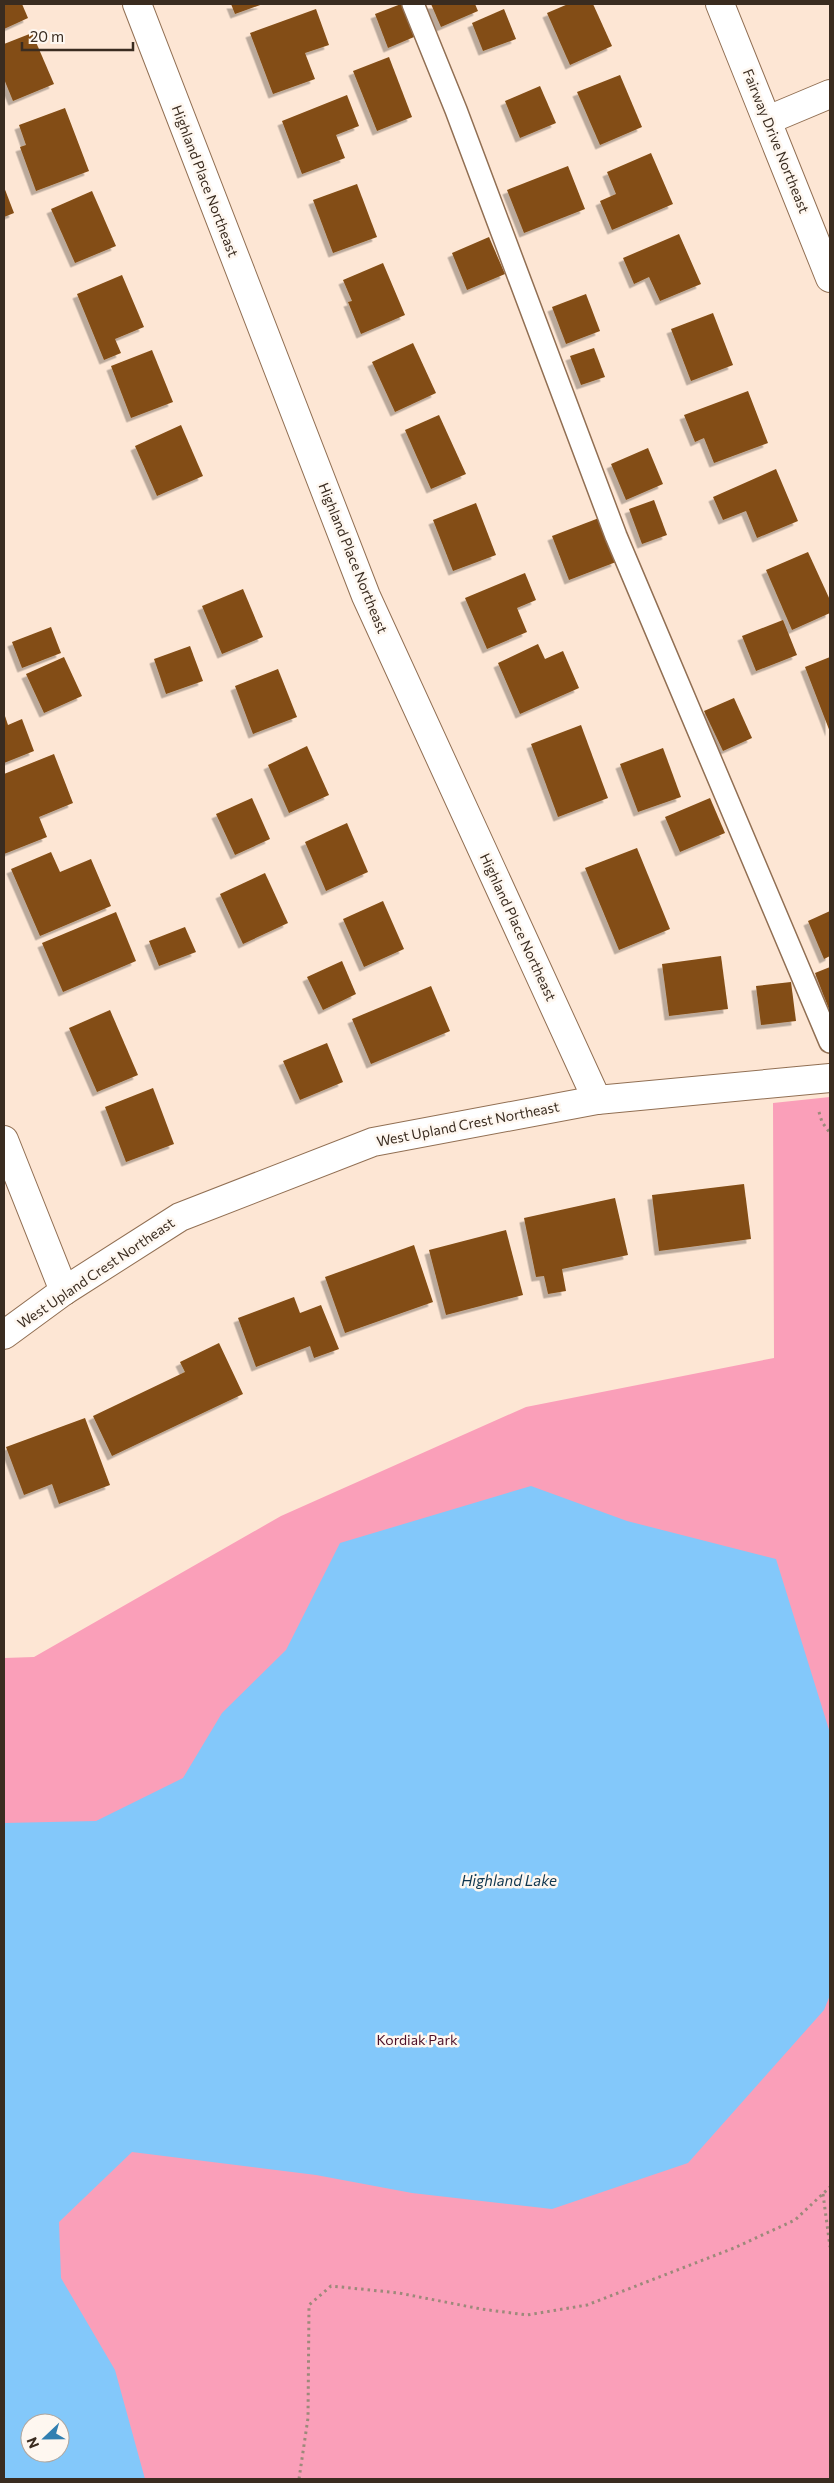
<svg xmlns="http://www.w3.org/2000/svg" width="834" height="2483" font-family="Commissioner,sans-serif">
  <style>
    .green { fill: #fa9fb9; fill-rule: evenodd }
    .water { fill: #83c8fa; fill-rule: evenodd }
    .building { fill: #834d14; filter: url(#shadow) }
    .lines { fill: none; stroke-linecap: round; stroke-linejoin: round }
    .service-casing { stroke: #916f53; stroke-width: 24 }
    .minor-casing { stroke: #916f53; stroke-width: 30 }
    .tertiary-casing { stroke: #916f53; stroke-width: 30 }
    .path { stroke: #9c897a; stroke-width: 3; stroke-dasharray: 2.5 4; stroke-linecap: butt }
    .service { stroke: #fff; stroke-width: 21 }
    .minor { stroke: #fff; stroke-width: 28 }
    .tertiary { stroke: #fff; stroke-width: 28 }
    .labels { text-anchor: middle; stroke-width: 5; stroke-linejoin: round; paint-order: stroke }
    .street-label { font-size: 14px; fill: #3a2c20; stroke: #fef7f0 }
    .park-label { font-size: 14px; fill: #4e1129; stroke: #fef7f0 }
    .water-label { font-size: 15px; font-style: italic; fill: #103750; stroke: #fef7f0 }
  </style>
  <defs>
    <filter id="shadow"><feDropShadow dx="-4.5" dy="4.5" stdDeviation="0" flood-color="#0004"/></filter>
  </defs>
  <rect width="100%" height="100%" fill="#fde6d4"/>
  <path class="green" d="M830 1097V2479H4V1658L34 1657 281 1516 526 1407 774 1358 773 1103ZM30 2423H60V2453H30Z"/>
  <path class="water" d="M531 1486 627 1521 776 1559 830 1733V1995L824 2010 688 2163 552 2209 412 2193 316 2175 132 2152 59 2222 61 2278 115 2370 145 2479H4V1823L96 1821 183 1778 222 1713 286 1650 340 1543ZM30 2423H60V2453H30Z"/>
  <g class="building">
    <path d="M4 4H22L28 18 4 29Z"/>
    <path d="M231 4H263L235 14Z"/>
    <path d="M401 4 414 37 388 48 375 14Z"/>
    <path d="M431 4H475L478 11 441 27Z"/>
    <path d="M568 4H593L612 46 570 65 547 13Z"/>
    <path d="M316 9 329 45 305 53 315 79 273 94 250 33Z"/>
    <path d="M504 9 516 39 483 51 472 23Z"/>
    <path d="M32 33 54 84 13 101 4 79V44Z"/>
    <path d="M389 57 412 117 377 131 353 71Z"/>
    <path d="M620 75 642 127 600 145 577 92Z"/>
    <path d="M540 86 556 123 520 138 505 101Z"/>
    <path d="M347 95 359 126 336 135 345 158 302 174 282 121Z"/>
    <path d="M65 108 89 171 36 191 20 147 26 145 19 125Z"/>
    <path d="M651 153 673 204 612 230 600 201 616 194 607 172Z"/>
    <path d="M568 166 585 209 524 233 507 190Z"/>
    <path d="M357 184 377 237 333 253 313 200Z"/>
    <path d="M4 187 14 213 4 217Z"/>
    <path d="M92 191 116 246 75 263 51 209Z"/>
    <path d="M679 234 701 284 660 301 649 277 634 284 623 258Z"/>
    <path d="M489 237 505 274 467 290 452 253Z"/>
    <path d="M383 263 405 315 361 334 348 302 352 301 343 280Z"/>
    <path d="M122 275 144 327 115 339 121 353 104 360 77 294Z"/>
    <path d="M586 294 600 331 566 344 552 307Z"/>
    <path d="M713 313 733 365 691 381 671 329Z"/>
    <path d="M413 343 436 393 395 412 372 362Z"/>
    <path d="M594 348 605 377 581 385 570 356Z"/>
    <path d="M152 350 173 402 131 418 111 366Z"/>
    <path d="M748 391 768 443 714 463 704 438 695 442 684 415Z"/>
    <path d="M439 415 466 474 431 489 405 430Z"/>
    <path d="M181 425 203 476 157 496 135 446Z"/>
    <path d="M648 448 663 484 626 500 611 464Z"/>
    <path d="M776 469 798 521 757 538 746 511 723 520 713 497Z"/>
    <path d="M654 500 667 535 642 544 629 509Z"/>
    <path d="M476 503 496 555 453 571 433 520Z"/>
    <path d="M599 518 616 562 569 580 552 536Z"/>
    <path d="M808 552 830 600V613L792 630 766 570Z"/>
    <path d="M525 573 536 600 517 608 527 632 487 649 465 598Z"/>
    <path d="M243 589 263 637 222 654 202 606Z"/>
    <path d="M783 620 797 655 756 671 742 636Z"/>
    <path d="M51 627 61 653 22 668 12 642Z"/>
    <path d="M538 644 545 659 563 651 579 688 520 714 498 663Z"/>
    <path d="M190 646 203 681 166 694 154 659Z"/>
    <path d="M64 657 82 696 44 713 26 674Z"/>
    <path d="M830 657V732L805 667Z"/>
    <path d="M278 669 297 717 253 734 235 686Z"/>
    <path d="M734 698 752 738 723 751 704 711Z"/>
    <path d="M4 713 8 725 22 719 34 751 4 763Z"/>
    <path d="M581 725 608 798 558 817 531 744Z"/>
    <path d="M307 746 329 795 289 813 268 765Z"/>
    <path d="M663 748 681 797 638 812 620 764Z"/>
    <path d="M54 754 73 803 39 817 47 837 4 854V774Z"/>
    <path d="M252 798 270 839 235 855 216 814Z"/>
    <path d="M710 798 725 833 680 852 665 817Z"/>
    <path d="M347 823 368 872 326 891 305 842Z"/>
    <path d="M637 848 670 929 619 950 585 868Z"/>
    <path d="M51 852 60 872 91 859 111 906 40 936 11 869Z"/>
    <path d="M265 873 288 923 243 944 220 894Z"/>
    <path d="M383 901 404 949 364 967 343 919Z"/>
    <path d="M830 911V956L824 959 808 921Z"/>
    <path d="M116 912 136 961 63 992 42 943Z"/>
    <path d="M185 927 196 952 159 966 149 941Z"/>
    <path d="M721 956 728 1009 669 1016 662 964Z"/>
    <path d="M342 961 356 994 323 1010 307 977Z"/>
    <path d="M830 967V1012L815 973Z"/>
    <path d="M791 982 796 1021 761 1025 756 986Z"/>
    <path d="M431 986 450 1031 371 1064 352 1019Z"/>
    <path d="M110 1010 138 1075 97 1092 69 1028Z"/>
    <path d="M327 1043 343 1082 300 1100 283 1061Z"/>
    <path d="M153 1088 174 1144 126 1162 105 1107Z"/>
    <path d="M744 1184 751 1239 659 1251 652 1195Z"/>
    <path d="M615 1198 628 1255 562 1269 566 1291 548 1294 544 1276 536 1277 524 1218Z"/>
    <path d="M506 1230 523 1295 446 1315 429 1250Z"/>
    <path d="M414 1245 433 1302 345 1333 325 1277Z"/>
    <path d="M294 1297 300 1313 321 1305 339 1349 314 1358 310 1346 256 1367 238 1318Z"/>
    <path d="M219 1343 243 1394 112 1456 93 1416 185 1372 180 1362Z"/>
    <path d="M85 1418 110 1485 59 1504 52 1484 24 1495 6 1447Z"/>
  </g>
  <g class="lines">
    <g class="service-casing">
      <path id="service" d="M413 4 456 110 616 536 830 1042"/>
    </g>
    <g class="minor-casing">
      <g id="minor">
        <path d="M137 4 366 596 597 1100"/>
        <path d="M768 120 830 94"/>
        <path d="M4 1140 64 1291"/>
        <path d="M4 1335 64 1291 180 1217 373 1142 597 1100 830 1078"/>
      </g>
    </g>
    <g class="tertiary-casing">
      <path id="tertiary" d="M720 4 830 278"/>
    </g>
    <g class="path">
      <path d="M819 1112 822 1122 830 1133"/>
      <path d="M823 2194 830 2247"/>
      <path d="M299 2479 308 2418 309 2305 331 2286 399 2293 481 2309 527 2315 587 2305 734 2248 795 2220 830 2187"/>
      <path d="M830 2479V2478"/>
    </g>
    <use href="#service" class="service"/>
    <use href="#minor" class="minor"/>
    <use href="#tertiary" class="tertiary"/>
  </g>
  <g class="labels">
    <g class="street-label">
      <text transform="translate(776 141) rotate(68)" y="5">Fairway Drive Northeast</text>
      <text transform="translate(205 181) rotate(69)" y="5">Highland Place Northeast</text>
      <text transform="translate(353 558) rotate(68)" y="5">Highland Place Northeast</text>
      <text transform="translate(518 927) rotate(65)" y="5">Highland Place Northeast</text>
      <text transform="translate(468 1124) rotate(-11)" y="5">West Upland Crest Northeast</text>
      <text transform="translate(96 1273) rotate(-34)" y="5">West Upland Crest Northeast</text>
    </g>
    <g class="park-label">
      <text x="417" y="2045">Kordiak Park</text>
    </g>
    <g class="water-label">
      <text x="509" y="1886">Highland Lake</text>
    </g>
  </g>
  <rect width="834" height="2483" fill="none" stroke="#3a2c20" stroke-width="10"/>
  <g transform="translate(45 2438) rotate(248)"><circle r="24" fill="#fef7f0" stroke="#b0a69d"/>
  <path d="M0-4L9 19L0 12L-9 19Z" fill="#317fb1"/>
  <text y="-8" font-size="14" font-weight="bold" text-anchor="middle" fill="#3a2c20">N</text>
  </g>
  <path d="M22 42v8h111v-8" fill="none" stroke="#3a2c20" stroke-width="2.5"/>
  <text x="30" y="42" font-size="15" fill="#3a2c20" stroke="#fef7f0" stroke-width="4" paint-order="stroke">20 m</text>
</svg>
